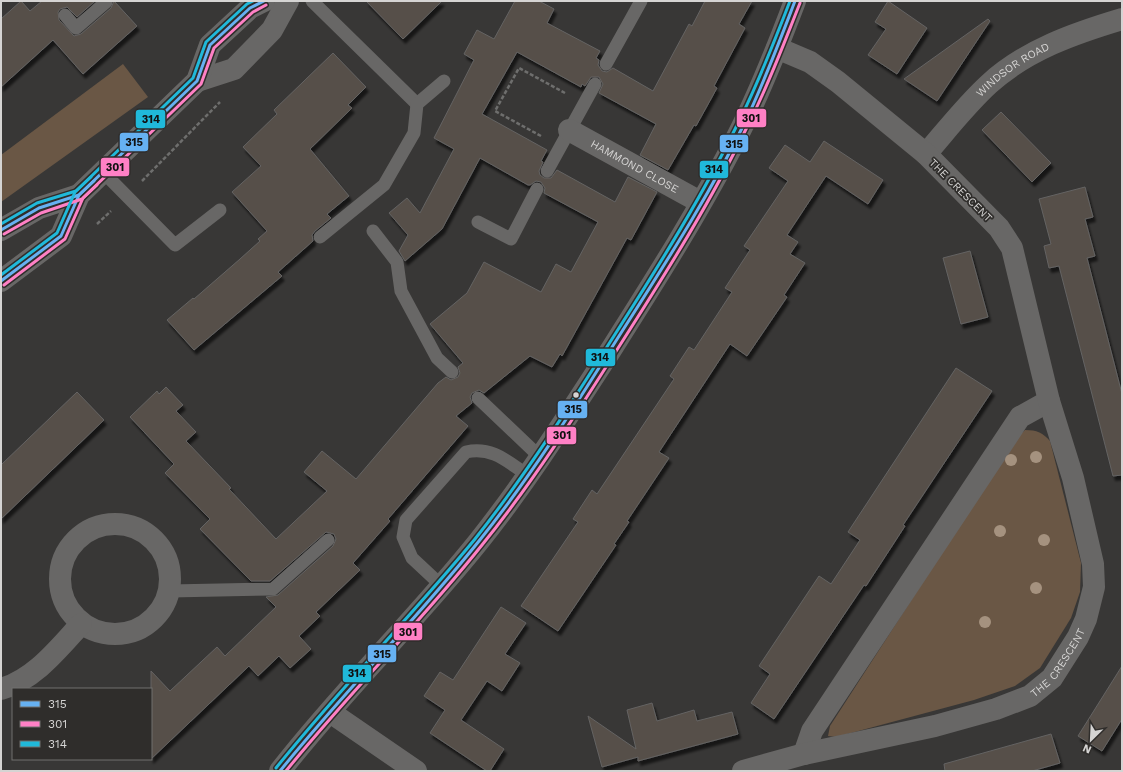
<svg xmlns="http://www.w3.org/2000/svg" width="1123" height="772" font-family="'Work Sans',sans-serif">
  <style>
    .green { fill: #6a5745 }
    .building { fill: #564f48; stroke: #646363; filter: url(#shadow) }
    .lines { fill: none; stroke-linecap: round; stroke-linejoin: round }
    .path { stroke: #6e6e6d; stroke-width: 2.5; stroke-dasharray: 4 2; stroke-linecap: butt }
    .service { stroke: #686766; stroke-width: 13 }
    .minor { stroke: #686766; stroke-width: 22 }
    .tertiary { stroke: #686766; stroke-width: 22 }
    .secondary { stroke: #686766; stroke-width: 22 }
    .bus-1-casing { stroke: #2f2d2b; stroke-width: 6 }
    .bus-2-casing { stroke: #2f2d2b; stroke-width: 6 }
    .bus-3-casing { stroke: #2f2d2b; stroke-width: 6 }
    .bus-1 { stroke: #66b1f2; stroke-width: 3 }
    .bus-2 { stroke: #ff80c5; stroke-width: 3 }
    .bus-3 { stroke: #20b9da; stroke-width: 3 }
    .tree { fill: #a5927f }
    .bus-dot { fill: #d5d4d3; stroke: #2f2d2b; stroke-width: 1.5 }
    .labels { text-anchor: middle; stroke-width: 3.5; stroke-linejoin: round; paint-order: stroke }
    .street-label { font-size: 11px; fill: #d5d4d3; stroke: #2f2d2b }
    .line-badge { stroke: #2f2d2b; stroke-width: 1.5 }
    .pale-badge-label { font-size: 11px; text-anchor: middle; font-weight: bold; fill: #111 }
  </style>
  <defs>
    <filter id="shadow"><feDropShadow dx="2.5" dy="4.5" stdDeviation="1" flood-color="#0009"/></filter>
  </defs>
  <rect width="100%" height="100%" fill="#383736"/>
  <g class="green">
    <path d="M123 64 148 97 1 202V155Z"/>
    <path d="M1025 430C1037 430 1043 433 1050 441L1081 563 1080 592 1071 618 1040 668 1015 686 974 700 836 737 828 736 830 726 1014 441Z"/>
  </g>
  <g class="building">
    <path d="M21 1 30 11 42 1H95L77 17 67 7 60 9 58 12 59 20 74 36 81 34 111 8 114 1 137 26 83 74 53 40 1 87V19Z"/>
    <path d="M366 1H442L403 39Z"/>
    <path d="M515 1H539L554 9 547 23 600 51 596 58 599 60 598 65 602 71 607 72 613 68 653 91 689 24 692 26 705 1H752L739 24 745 28 714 86 717 88 696 126 694 125 668 170 640 155 656 124 599 93 603 84 599 77H591L585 86 582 84 581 87 517 52 482 114 547 150 541 161 543 162 539 171 540 175 544 178H551L557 170 615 202 628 177 657 192 631 240 627 238 562 356 560 354 552 367 530 356 484 393 479 390 472 393 470 397 472 403 456 416 468 426 388 519 390 521 353 563 360 570 316 612 320 616 299 636 311 649 290 668 279 656 258 676 249 666 151 759V671L170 691 217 647 225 656 276 607 266 597 278 595 333 546 336 539 334 534 326 532 270 581H251L200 529 210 519 165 473 174 464 130 417 157 391 159 394 166 387 183 405 176 411 196 432 186 441 231 488 229 489 276 539 327 491 304 472 322 451 356 479 438 383 446 377 451 380 458 377 460 373 458 367 463 363 430 324 467 293 484 262 541 292 556 264 571 272 598 222 544 193 545 188 541 182 536 181 530 185H528L480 158 442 229 405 261 399 251 408 235 389 213 407 198 420 213 454 149 434 138 474 60 464 54 477 30 494 39Z"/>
    <path d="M888 1 927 28 897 74 868 55 886 29 875 22Z"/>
    <path d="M988 19 990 21 937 101 904 79Z"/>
    <path d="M333 53 366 87 348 105 352 108 310 149 349 196 327 214 331 218 315 231 312 235 313 241 278 272 282 276 194 350 167 320 193 298 194 299 240 259 260 241 258 239 267 231 232 192 261 166 243 147 277 114 274 110Z"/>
    <path d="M1001 112 1051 163 1032 182 982 130Z"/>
    <path d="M824 141 883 180 868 204 826 176 787 235 798 242 790 254 805 263 784 295 787 297 747 356 730 344 659 452 669 458 627 521 629 522 614 544 616 545 558 631 521 606 578 522 573 519 592 490 597 494 674 379 670 376 689 347 694 350 732 292 725 288 750 250 744 246 788 181 769 168 785 145 810 162Z"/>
    <path d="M1085 187 1093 217 1085 219 1095 256 1087 258 1122 394V475L1113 476 1059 266 1049 268 1044 246 1051 244 1039 199Z"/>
    <path d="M970 251 988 317 961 324 943 258Z"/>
    <path d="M956 368 992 391 903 525 905 526 866 586 864 585 774 719 751 703 770 674 759 666 819 576 831 584 860 540 848 532Z"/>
    <path d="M77 392 104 420 1 519V465Z"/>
    <path d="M501 607 526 623 505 654 520 663 502 691 487 681 461 720 504 749 490 771H487L430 733 445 710 424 696 440 672 453 680Z"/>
    <path d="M1122 666V719L1102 751 1078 736Z"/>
    <path d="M652 703 657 721 694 710 697 721 732 712 738 734 638 761V757L602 767 588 716 636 749 627 710Z"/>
    <path d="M1051 734 1060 763 1032 771H945L944 764Z"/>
  </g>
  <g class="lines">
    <g class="path">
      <path d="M541 136 495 111 519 68 565 93"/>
      <path d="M142 181 220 102"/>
      <path d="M97 224 111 211"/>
    </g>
    <g class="service">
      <path d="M312 1 417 104"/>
      <path d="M65 15 76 28 106 2"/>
      <path d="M606 64 641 1"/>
      <path d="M547 171 595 84"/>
      <path d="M103 172 175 245 220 210"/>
      <path d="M478 222 511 239 537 189"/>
      <path d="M373 231 397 262 401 291 437 358 452 372"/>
      <path d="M320 237 384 185 414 133 417 104 444 81"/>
      <path d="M478 398 541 458"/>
      <path d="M442 586 412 558 403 537 406 520 466 452C492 446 508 462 529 476"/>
      <path d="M170 591 273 589 328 540"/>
    </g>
    <g class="minor">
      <path id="s1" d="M569 130 700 202"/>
      <path id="s2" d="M926 154C946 131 966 105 989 84 1026 50 1075 33 1122 19"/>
      <circle cx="115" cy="579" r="55"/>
      <path d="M1 689C35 679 58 649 81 624"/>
      <path d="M330 712 416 771"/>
      <path d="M804 754 812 731 1020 417 1049 401"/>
      <path id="s3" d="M743 771 804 754 935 726 996 709 1030 696 1052 678 1078 637 1086 619 1094 587 1093 564 1073 478 1049 401 1012 248 999 228 926 154 838 82 810 62 777 48"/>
    </g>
    <path class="tertiary" d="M280 771C342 691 416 620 479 541 526 482 566 419 607 356 652 285 700 210 738 135 760 92 778 46 795 1"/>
    <g class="secondary">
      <path d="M197 81 234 69 272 30 288 1"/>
      <path d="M1 230 39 208 79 195"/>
      <path d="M1 281 61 236 79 195 197 81 210 45 250 8 264 1"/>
    </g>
    <g class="bus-1-casing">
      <g id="bus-1">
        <path d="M1 230 39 208 79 195 94 181"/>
        <path d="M1 281 61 236 79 195 197 81 210 45 250 8 264 1"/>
        <path d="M280 771C344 692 416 620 479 541 529 479 572 411 614 344 661 270 709 197 747 118 765 80 780 40 795 1"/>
      </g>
    </g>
    <g class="bus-2-casing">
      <g id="bus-2">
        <path d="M4 234 41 213 82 199 97 185"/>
        <path d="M4 285 65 239 83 198 201 84 214 48 253 12 266 5"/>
        <path d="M286 771C349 693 420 623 482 545 533 482 577 413 620 345 666 273 712 200 749 123 769 84 784 43 800 3"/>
      </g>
    </g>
    <g class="bus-3-casing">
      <g id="bus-3">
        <path d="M1 224 37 203 76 191 91 177"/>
        <path d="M1 275 57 233 75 192 193 78 206 42 247 4 253 1"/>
        <path d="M276 768C339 689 411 617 475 539 525 476 569 407 612 339 658 267 704 194 741 117 760 79 775 40 790 1"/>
      </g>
    </g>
    <use href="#bus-1" class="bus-1"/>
    <use href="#bus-2" class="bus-2"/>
    <use href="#bus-3" class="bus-3"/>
  </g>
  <g class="tree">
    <circle cx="1036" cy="457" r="6"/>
    <circle cx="1011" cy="460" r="6"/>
    <circle cx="1000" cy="531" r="6"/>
    <circle cx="1044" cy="540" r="6"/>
    <circle cx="1036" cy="588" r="6"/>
    <circle cx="985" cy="622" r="6"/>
  </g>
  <circle class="bus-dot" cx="576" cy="395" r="3.5"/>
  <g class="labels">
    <g class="street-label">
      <text dy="4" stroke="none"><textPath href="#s2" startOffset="122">WINDSOR ROAD</textPath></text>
      <text dy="4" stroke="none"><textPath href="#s1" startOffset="75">HAMMOND CLOSE</textPath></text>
      <text transform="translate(961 190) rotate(45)" y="4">THE CRESCENT</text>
      <text dy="4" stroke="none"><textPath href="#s3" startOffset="341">THE CRESCENT</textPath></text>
    </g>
  </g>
  <g class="line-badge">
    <rect x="736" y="108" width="31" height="20" rx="4" fill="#ff80c5"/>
    <rect x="135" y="109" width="31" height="20" rx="4" fill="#20b9da"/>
    <rect x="119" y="132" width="30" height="20" rx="4" fill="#66b1f2"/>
    <rect x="719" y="134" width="30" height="19" rx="4" fill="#66b1f2"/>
    <rect x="100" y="157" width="30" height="20" rx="4" fill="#ff80c5"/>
    <rect x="699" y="160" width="30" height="19" rx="4" fill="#20b9da"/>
    <rect x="585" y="348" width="31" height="19" rx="4" fill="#20b9da"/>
    <rect x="557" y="400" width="31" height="19" rx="4" fill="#66b1f2"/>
    <rect x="546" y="426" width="31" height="19" rx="4" fill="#ff80c5"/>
    <rect x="393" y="622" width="30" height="19" rx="4" fill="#ff80c5"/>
    <rect x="367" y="644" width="30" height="19" rx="4" fill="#66b1f2"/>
    <rect x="342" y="664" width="30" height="19" rx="4" fill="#20b9da"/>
  </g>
  <g class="pale-badge-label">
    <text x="751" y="122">301</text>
    <text x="151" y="123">314</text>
    <text x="134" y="146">315</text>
    <text x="734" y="148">315</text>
    <text x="115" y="171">301</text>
    <text x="714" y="173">314</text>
    <text x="600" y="361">314</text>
    <text x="573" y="413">315</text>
    <text x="562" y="439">301</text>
    <text x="408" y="636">301</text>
    <text x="382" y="658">315</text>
    <text x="357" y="677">314</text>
  </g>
  <rect width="1123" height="772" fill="none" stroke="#d5d4d3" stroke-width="4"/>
  <rect x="12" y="688" width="140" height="72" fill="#2f2d2b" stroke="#71706e"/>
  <rect x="20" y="701" width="20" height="6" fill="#66b1f2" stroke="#71706e"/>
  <text x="48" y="708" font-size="12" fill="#d5d4d3">315</text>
  <rect x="20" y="721" width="20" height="6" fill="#ff80c5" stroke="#71706e"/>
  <text x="48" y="728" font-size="12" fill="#d5d4d3">301</text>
  <rect x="20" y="741" width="20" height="6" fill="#20b9da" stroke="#71706e"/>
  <text x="48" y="748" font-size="12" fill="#d5d4d3">314</text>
  <g transform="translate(1091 740) rotate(204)" stroke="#2f2d2b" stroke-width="3" paint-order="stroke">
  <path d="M0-3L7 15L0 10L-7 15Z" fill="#d5d4d3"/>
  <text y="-6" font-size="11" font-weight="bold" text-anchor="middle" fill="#d5d4d3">N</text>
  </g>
</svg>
